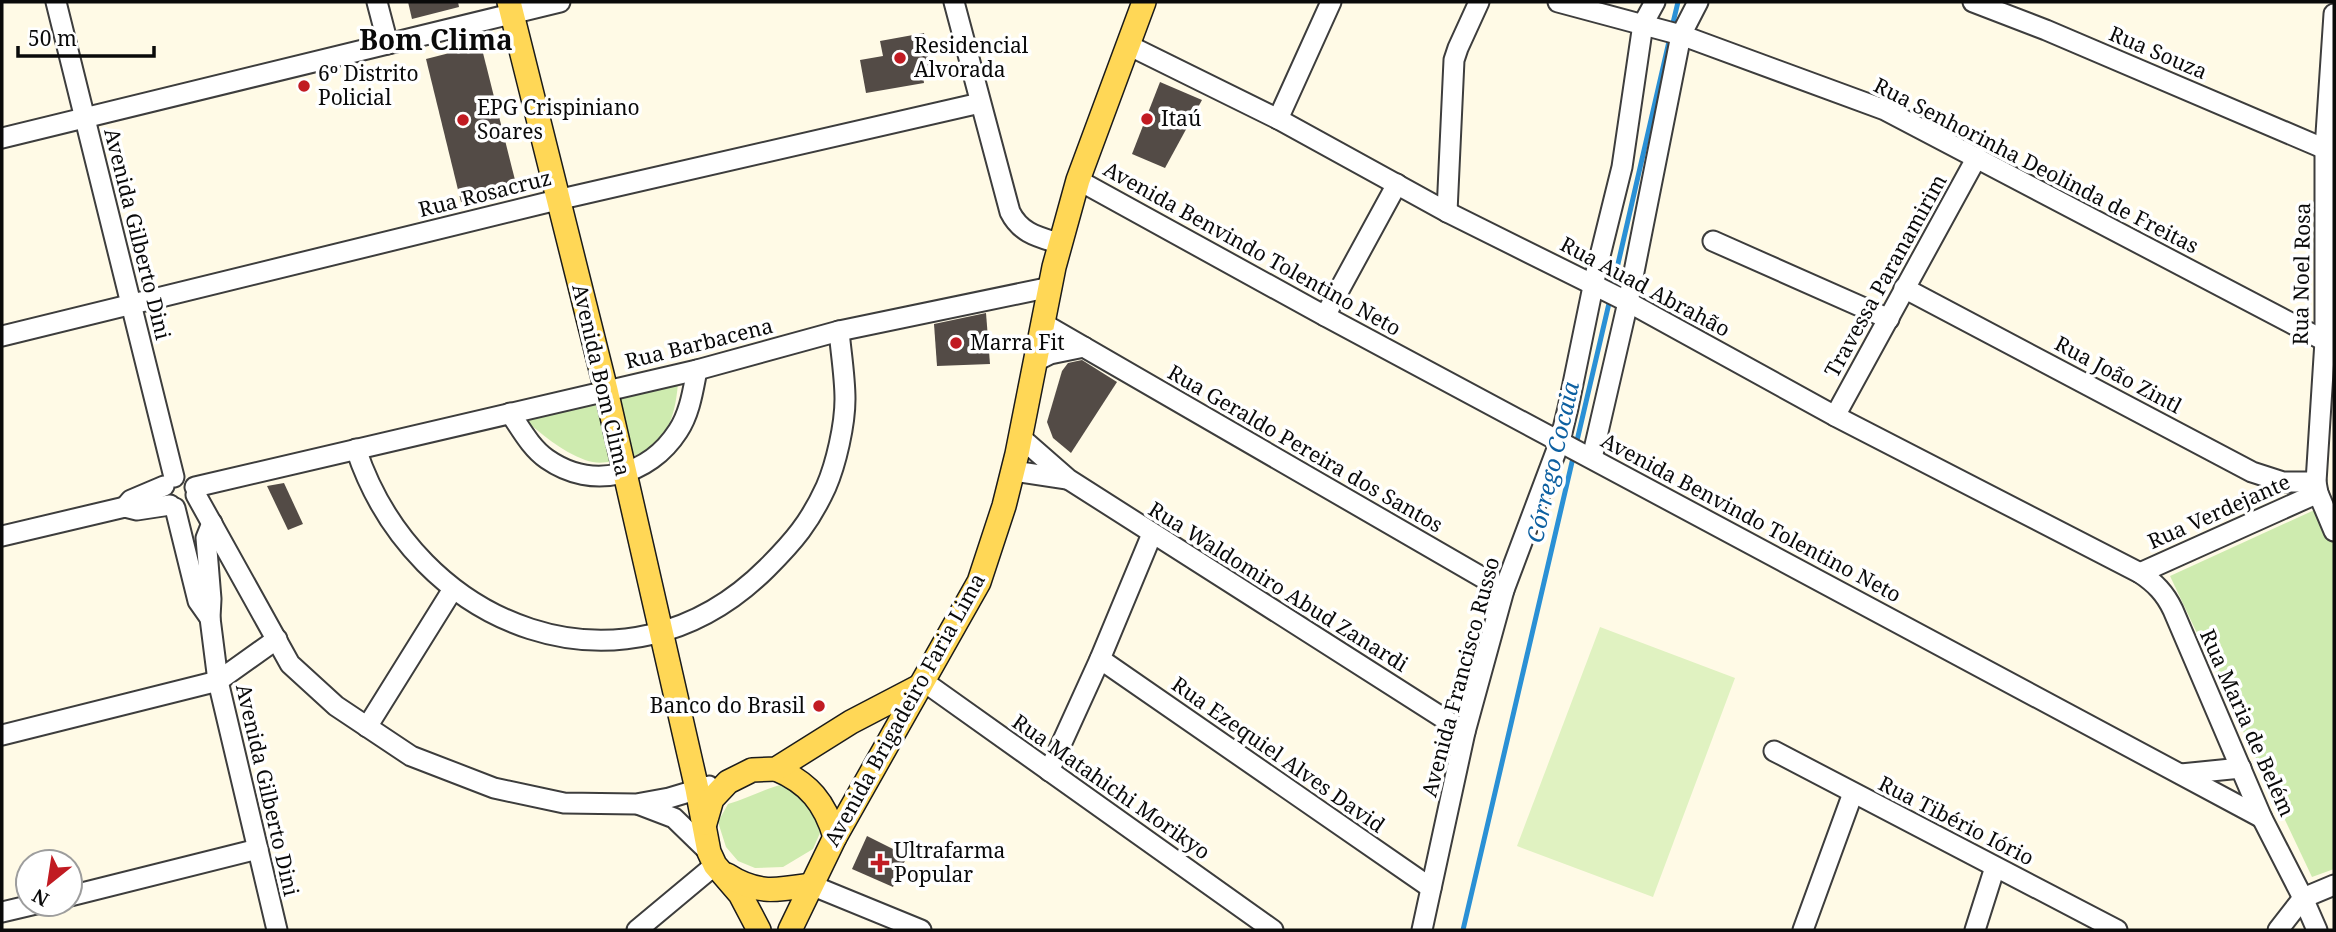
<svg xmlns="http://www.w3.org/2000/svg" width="2336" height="932" font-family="'Noto Serif',serif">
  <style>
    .green { fill: #ceebaf }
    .pitch { fill: #e0f2c1 }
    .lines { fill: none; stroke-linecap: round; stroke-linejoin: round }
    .stream { stroke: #2a90d5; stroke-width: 5 }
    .building { fill: #534b46 }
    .minor-casing { stroke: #3d3d3d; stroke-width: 23 }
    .major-casing { stroke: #1b1b1b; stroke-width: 26 }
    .minor { stroke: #fff; stroke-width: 19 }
    .major { stroke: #ffd756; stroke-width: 23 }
    .poi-dot { fill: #c11b22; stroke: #fff; stroke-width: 2.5 }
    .labels { text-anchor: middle; stroke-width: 7; stroke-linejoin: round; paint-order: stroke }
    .poi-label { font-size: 21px; fill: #0a0a0a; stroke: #fff; text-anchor: start }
    .street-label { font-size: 21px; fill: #0a0a0a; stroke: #fff }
    .water-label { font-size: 23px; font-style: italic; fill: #0d60a1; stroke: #fff }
    .district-label { font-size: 28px; font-weight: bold; fill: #0a0a0a; stroke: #fff }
  </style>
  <rect width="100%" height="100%" fill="#fffae6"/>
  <g class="green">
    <path d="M678 383C675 421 664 451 623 459 609 462 599 465 585 460 561 451 542 434 522 418Z"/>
    <path d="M2321 507 2334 540V869L2312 877 2170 576Z"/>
    <path d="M789 783 810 801 820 833 813 849 783 867 755 868 738 861 726 847 718 822 728 804C750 798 767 787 789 783Z"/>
  </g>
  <path class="pitch" d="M1600 627 1735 678 1653 897 1517 846Z"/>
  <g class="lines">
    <g class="stream">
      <path d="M1672 27 1678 2"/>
      <path d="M1612 290 1670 37"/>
      <path d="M1463 930 1610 299"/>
    </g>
  </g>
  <g class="building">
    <path d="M408 2H458L459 7 412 19Z"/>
    <path d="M924 33 931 74 923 76 924 83 866 93 860 60 883 56 880 41Z"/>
    <path d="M481 45 517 188 461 202 426 59Z"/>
    <path d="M1160 82 1202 100 1165 168 1132 154Z"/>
    <path d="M986 313 990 364 937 366 934 324Z"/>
    <path d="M1082 360 1117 382 1071 453 1053 438 1047 422 1062 371 1068 363Z"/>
    <path d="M284 483 303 524 288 530 267 486Z"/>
    <path d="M867 836 907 856 893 887 852 869Z"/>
  </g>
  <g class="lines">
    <g class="minor-casing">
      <g id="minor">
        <path d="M56 2 174 477"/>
        <path d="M377 2 388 44"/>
        <path d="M954 2 1010 212C1021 234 1039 237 1061 244"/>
        <path d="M1558 2 1681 35 1885 110 2325 341"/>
        <path d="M1973 2 2046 30 2325 149"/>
        <path d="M2334 14 2325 149V341L2316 482 2318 493 2334 531"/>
        <path d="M1128 45 1278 119 1447 212 1628 302 1835 416 2140 573C2155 583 2165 593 2173 610L2262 818 2303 898 2317 930"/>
        <path d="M1278 119 1331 2"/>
        <path d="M2 138 560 2"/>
        <path d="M1078 180 1325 316 2262 818"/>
        <path d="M1447 212 1454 60 1458 48 1479 2"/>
        <path d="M1713 241 1889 319"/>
        <path d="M1904 288 2252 472 2283 482H2316"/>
        <path d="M1325 316 1397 184"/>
        <path d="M1044 324 1504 590"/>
        <path d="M2 336 557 200 980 103"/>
        <path d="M1036 361 1050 354 1084 347"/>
        <path d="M510 413C521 429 531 448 547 459 593 491 649 476 678 431 690 413 693 390 697 370"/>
        <path d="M1835 416 1977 157"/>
        <path d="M1020 437 1068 479 1465 732"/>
        <path d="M356 449C415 628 625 710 767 568 794 541 810 522 826 487 836 464 845 425 845 399 845 377 841 353 839 331"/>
        <path d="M1592 458 1628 302 1681 35 1698 2"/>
        <path d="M1013 471 1067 479"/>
        <path d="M195 487 697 370 839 331 1051 287"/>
        <path d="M196 495 290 664 336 706 411 756 494 788 564 803 636 804 669 798 709 786"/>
        <path d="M125 507 131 500 164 486"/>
        <path d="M175 508 198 601 210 618"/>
        <path d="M212 523 206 538 211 599 210 618 218 681 277 930"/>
        <path d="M2 536 125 507 137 510 170 505"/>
        <path d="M2140 573 2318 493"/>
        <path d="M1100 659 1431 888"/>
        <path d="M923 681 1273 930"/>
        <path d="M367 727 453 589"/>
        <path d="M2 735 218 681 277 639"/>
        <path d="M1774 751 2117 930"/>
        <path d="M1049 771 1100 659 1152 534"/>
        <path d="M2181 774 2241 768"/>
        <path d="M640 805 674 818 709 852"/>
        <path d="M811 885 921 930"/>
        <path d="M70 896 258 849"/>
        <path d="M2 912 36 904"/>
        <path d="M637 930 715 865"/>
        <path d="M1422 930 1465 732 1504 590 1560 441 1568 408 1596 272 1622 167 1643 24 1655 2"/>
        <path d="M1803 930 1853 793"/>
        <path d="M1975 930 1995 867"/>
        <path d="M2278 930 2303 898 2334 885"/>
      </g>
    </g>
    <g class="major-casing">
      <g id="major">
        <path d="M509 2 606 390 697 789 709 852 715 865 740 894 759 930"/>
        <path d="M776 769C809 783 825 803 835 837"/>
        <path d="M705 823 712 799 728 782 752 770 776 769 851 722 920 686"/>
        <path d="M727 875C758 895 777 890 811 885"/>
        <path d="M790 930 835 837 979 582 1004 506 1017 454 1054 267 1078 180 1144 2"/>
      </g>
    </g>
    <use href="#minor" class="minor"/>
    <use href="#major" class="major"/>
  </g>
  <g class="poi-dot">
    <circle cx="900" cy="58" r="7"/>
    <circle cx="304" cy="86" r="7"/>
    <circle cx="1147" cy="119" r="7"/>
    <circle cx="463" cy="120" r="7"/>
    <circle cx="956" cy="343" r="7"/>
    <circle cx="819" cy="706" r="7"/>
    <path d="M876.5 852.5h7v7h7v7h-7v7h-7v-7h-7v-7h7z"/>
  </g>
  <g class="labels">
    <g class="poi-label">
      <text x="914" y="53">Residencial<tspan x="914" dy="24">Alvorada</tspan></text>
      <text x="318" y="81">6º Distrito<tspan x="318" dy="24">Policial</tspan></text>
      <text x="477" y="115">EPG Crispiniano<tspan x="477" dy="24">Soares</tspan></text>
      <text x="1161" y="126">Itaú</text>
      <text x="970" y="350">Marra Fit</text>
      <text x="805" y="713" text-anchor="end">Banco do Brasil</text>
      <text x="894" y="858">Ultrafarma<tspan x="894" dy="24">Popular</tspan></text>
    </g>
    <g class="street-label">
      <text transform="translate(2158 53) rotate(23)" y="7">Rua Souza</text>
      <text transform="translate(2036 166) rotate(27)" y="7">Rua Senhorinha Deolinda de Freitas</text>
      <text transform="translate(485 194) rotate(-14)" y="7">Rua Rosacruz</text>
      <text transform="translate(137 234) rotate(76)" y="7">Avenida Gilberto Dini</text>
      <text transform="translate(1252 249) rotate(29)" y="7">Avenida Benvindo Tolentino Neto</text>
      <text transform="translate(2302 274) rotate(-89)" y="7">Rua Noel Rosa</text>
      <text transform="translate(1886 276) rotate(-61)" y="7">Travessa Paranamirim</text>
      <text transform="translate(1645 287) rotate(28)" y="7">Rua Auad Abrahão</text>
      <text transform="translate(699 344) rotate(-14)" y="7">Rua Barbacena</text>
      <text transform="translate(2118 375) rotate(28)" y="7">Rua João Zintl</text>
      <text transform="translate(601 380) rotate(77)" y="7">Avenida Bom Clima</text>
      <text transform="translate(1305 449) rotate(30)" y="7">Rua Geraldo Pereira dos Santos</text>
      <text transform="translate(2219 512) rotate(-24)" y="7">Rua Verdejante</text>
      <text transform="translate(1751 518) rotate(28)" y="7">Avenida Benvindo Tolentino Neto</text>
      <text transform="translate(1278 587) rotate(32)" y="7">Rua Waldomiro Abud Zanardi</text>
      <text transform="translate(1461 677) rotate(-75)" y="7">Avenida Francisco Russo</text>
      <text transform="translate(905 710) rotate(-61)" y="7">Avenida Brigadeiro Faria Lima</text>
      <text transform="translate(2247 723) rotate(66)" y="7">Rua Maria de Belém</text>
      <text transform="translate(1278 755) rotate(35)" y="7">Rua Ezequiel Alves David</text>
      <text transform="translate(1111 787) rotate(35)" y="7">Rua Matahichi Morikyo</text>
      <text transform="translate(267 790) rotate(77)" y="7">Avenida Gilberto Dini</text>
      <text transform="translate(1956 821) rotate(27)" y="7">Rua Tibério Iório</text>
    </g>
    <g class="water-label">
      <text transform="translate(1553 462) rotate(-77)" y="8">Córrego Cocaia</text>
    </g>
    <g class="district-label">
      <text x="436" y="50">Bom Clima</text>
    </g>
  </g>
  <rect width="2336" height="932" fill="none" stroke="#0a0a0a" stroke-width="7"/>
  <g transform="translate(49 883) rotate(210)"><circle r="33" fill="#ffffff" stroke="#9d9d9d" stroke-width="2"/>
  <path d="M0-5L12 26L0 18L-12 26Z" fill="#c11b22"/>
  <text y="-10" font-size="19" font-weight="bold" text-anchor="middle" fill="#0a0a0a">N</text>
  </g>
  <path d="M18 46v10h136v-10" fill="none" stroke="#0a0a0a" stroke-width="3.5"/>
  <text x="28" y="46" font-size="21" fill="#0a0a0a" stroke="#ffffff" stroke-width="5" paint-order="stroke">50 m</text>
</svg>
